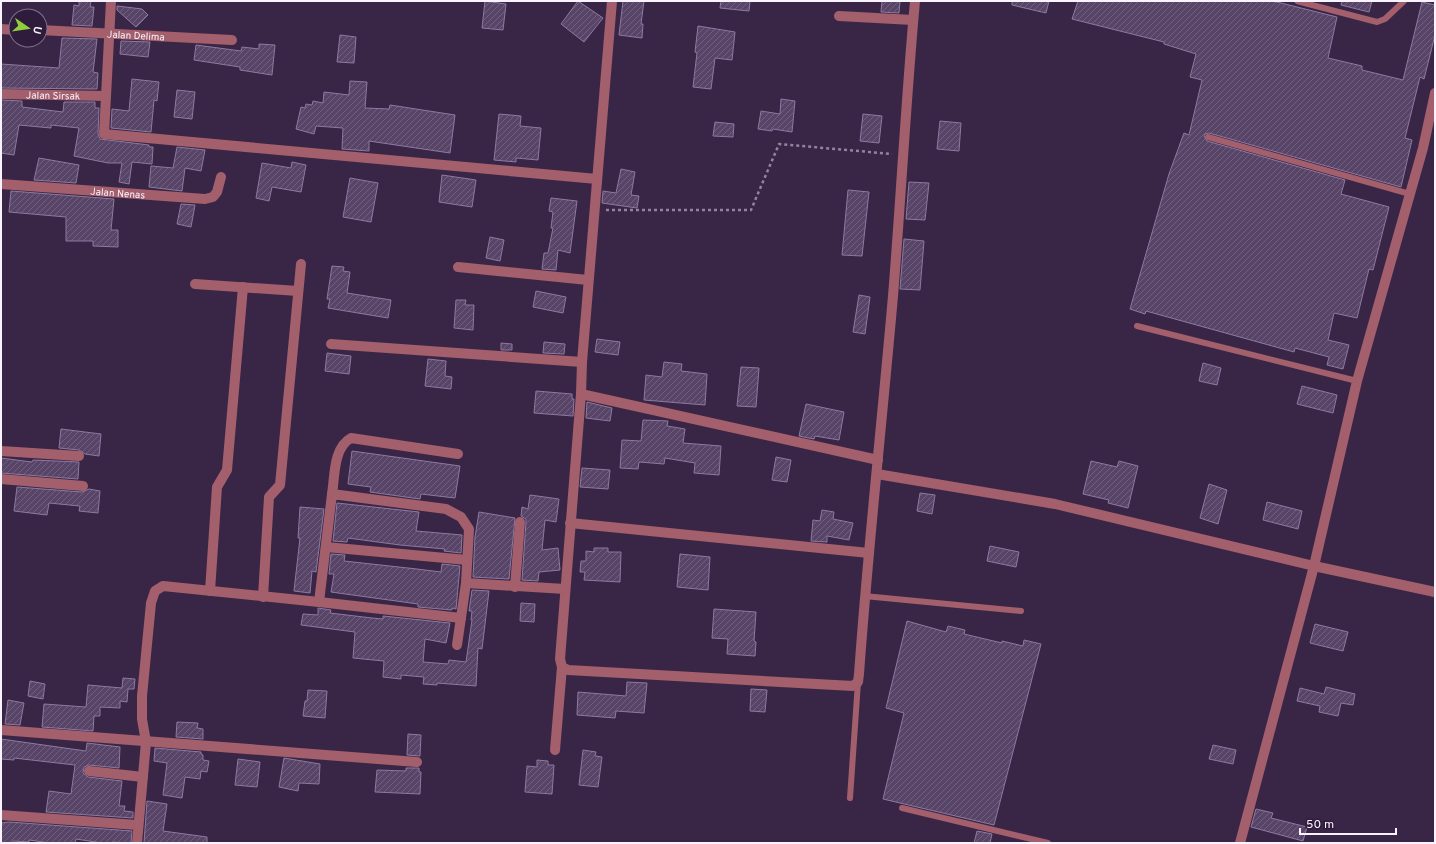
<svg xmlns="http://www.w3.org/2000/svg" width="1436" height="844" font-family="Overpass,sans-serif">
  <style>
    .building { fill: url(#building-hatch); stroke: #8e79a0 }
    .lines { fill: none; stroke-linecap: round; stroke-linejoin: round }
    .path { stroke: #92849c; stroke-width: 2.5; stroke-dasharray: 3 3; stroke-linecap: butt }
    .service { stroke: #a35f6b; stroke-width: 6 }
    .minor { stroke: #a35f6b; stroke-width: 10 }
    .labels { text-anchor: middle; stroke-width: 4; stroke-linejoin: round; paint-order: stroke }
    .street-label { font-size: 10px; fill: #f9f2ff; stroke: #2f1c3c }
  </style>
  <defs>
    <pattern id="building-hatch" width="6" height="6" patternUnits="userSpaceOnUse"><rect width="6" height="6" fill="#574467"/><path d="M-1 1l2-2M0 6l6-6M5 7l2-2" fill="none" stroke="#705f7e"/></pattern>
  </defs>
  <rect width="100%" height="100%" fill="#392647"/>
  <g class="building">
    <path d="M79 1H91L90 7H94L92 26 72 25 74 5 79 6Z"/>
    <path d="M485 1 506 4 503 30 482 28Z"/>
    <path d="M578 1 603 18 584 42 561 24Z"/>
    <path d="M623 1H644L641 24H643L642 38 619 35Z"/>
    <path d="M721 1H750L749 11 720 8Z"/>
    <path d="M882 1H900L899 13 881 12Z"/>
    <path d="M1012 1H1049L1046 13 1012 5Z"/>
    <path d="M1078 1H1271L1281 3 1337 17 1328 58 1362 66V70L1403 80 1422 2 1435 5V35L1424 79 1420 77 1405 138 1412 140 1401 187 1209 133 1205 134 1204 136 1207 141 1345 180 1341 194 1389 207 1373 270 1369 269 1357 318 1334 313 1328 340 1349 345 1343 369 1327 365 1329 357 1295 348 1294 352 1146 311 1145 314 1130 309 1169 174 1184 133 1189 135 1202 80 1190 77 1196 54 1164 44V42L1072 19Z"/>
    <path d="M1342 1H1372L1369 12 1341 5Z"/>
    <path d="M117 6 142 9 148 15 136 27 117 10Z"/>
    <path d="M698 26 735 32 732 60 715 58 711 89 693 87 697 53 695 52Z"/>
    <path d="M340 35 356 37 354 63 337 62Z"/>
    <path d="M62 38 97 39 93 72 98 73 97 89 1 88V64L59 68Z"/>
    <path d="M121 41 150 42 148 57 120 54Z"/>
    <path d="M259 44 275 45 272 75 240 70V67L194 60 196 45 241 51 242 47 259 49Z"/>
    <path d="M132 79 159 82 157 101 154 100 151 132 111 128 112 109 129 111Z"/>
    <path d="M350 81 367 82 365 108 389 109 390 105 455 115 450 153 369 141V151L342 149 343 128 316 126 314 134 296 129 301 107 305 108 306 104 312 105 313 101 323 103 324 92 349 95Z"/>
    <path d="M177 90 195 92 192 119 174 117Z"/>
    <path d="M781 99 795 101 792 132 773 129 772 131 758 129 761 111 780 114Z"/>
    <path d="M1 100 22 101V107L63 112 64 102H95V108H99L98 134 100 139 149 145V147H153L152 164 132 162 129 184 119 182 122 163H108L74 156 79 128 51 125V128L19 125 14 155 1 153Z"/>
    <path d="M499 114 521 116 520 126 541 128 538 160 516 158V162L494 160Z"/>
    <path d="M863 114 882 116 879 143 860 141Z"/>
    <path d="M940 121 961 123 959 151 937 149Z"/>
    <path d="M715 122 734 124 733 137 713 136Z"/>
    <path d="M177 147 205 150 201 171 185 168 182 191 149 187 151 166 173 168Z"/>
    <path d="M39 158 79 165 76 183 34 180Z"/>
    <path d="M292 162 306 165 301 192 272 187 269 201 256 198 262 163 291 168Z"/>
    <path d="M621 169 635 172 631 195 639 196 637 208 602 203 603 191 616 193Z"/>
    <path d="M442 175 476 180 472 207 439 202Z"/>
    <path d="M350 178 378 183 371 222 343 217Z"/>
    <path d="M909 182 929 183 925 220 906 219Z"/>
    <path d="M848 190 869 192 862 256 842 255Z"/>
    <path d="M11 191 114 199 111 230H118V247L93 246V241H66V217L9 212Z"/>
    <path d="M551 198 577 201 570 253 558 250 556 270 542 269 544 253H548L553 228H551L553 212 549 211Z"/>
    <path d="M181 204 195 205 191 227 177 224Z"/>
    <path d="M490 237 504 240 500 261 486 258Z"/>
    <path d="M904 239 924 241 920 290 900 289Z"/>
    <path d="M332 266 344 267 343 271 350 272 347 293 391 300 388 318 328 308 330 299H327Z"/>
    <path d="M536 291 566 297 563 313 533 307Z"/>
    <path d="M859 295 870 297 865 334 853 332Z"/>
    <path d="M456 300H466L465 305H474L473 330 454 328Z"/>
    <path d="M597 339 620 342 618 355 595 352Z"/>
    <path d="M544 342 565 344 564 354 543 353Z"/>
    <path d="M501 343 512 344V350H501Z"/>
    <path d="M327 353 351 356 349 374 325 371Z"/>
    <path d="M428 359 446 361 445 376 452 377 451 389 425 386Z"/>
    <path d="M664 362 682 364 681 371 707 374 705 405 644 400 646 375 662 377Z"/>
    <path d="M1203 363 1221 368 1217 385 1199 381Z"/>
    <path d="M741 367 759 368 756 407 737 406Z"/>
    <path d="M1302 386 1337 395 1333 413 1297 404Z"/>
    <path d="M536 391 572 394V399H574L573 416 534 413Z"/>
    <path d="M587 402 612 408 610 421 586 418Z"/>
    <path d="M806 404 844 412 839 440 815 436 814 439 799 436Z"/>
    <path d="M643 420 668 421 667 426 685 429 683 443 721 446 719 475 694 473 695 463 665 458 664 464 639 462 638 469 620 468 622 440 641 441Z"/>
    <path d="M61 429 101 434 99 456 85 454 79 450 59 448Z"/>
    <path d="M352 451 460 466 455 498 421 494 420 499 370 492 371 487 348 484Z"/>
    <path d="M776 457 791 460 787 482 772 480Z"/>
    <path d="M1 458 32 462 33 460 79 462 78 479 1 473Z"/>
    <path d="M1091 461 1117 467 1119 461 1138 466 1128 508 1108 503 1109 500 1083 494Z"/>
    <path d="M582 468 610 470 608 489 580 487Z"/>
    <path d="M1209 484 1227 490 1218 524 1200 518Z"/>
    <path d="M17 487 82 492 89 489 100 491 98 513 79 511 80 506 49 503 47 515 14 511Z"/>
    <path d="M920 493 935 495 932 514 917 511Z"/>
    <path d="M530 495 559 499 556 522 545 520 542 550 558 548 560 570 539 572 538 581 522 580 526 522V519L521 516 522 507 528 509Z"/>
    <path d="M1267 502 1302 511 1298 529 1263 520Z"/>
    <path d="M337 503 419 512 416 531 462 535 461 553 444 551 445 549 400 545 348 538 347 542 333 541Z"/>
    <path d="M300 507 324 509 316 572 312 571 310 593 294 591 300 538H298Z"/>
    <path d="M822 510 834 512 833 519 853 523 849 540 827 536V542L811 541 813 520 820 521Z"/>
    <path d="M479 512 515 518 509 579 473 577 475 537Z"/>
    <path d="M990 546 1019 552 1016 567 987 561Z"/>
    <path d="M594 548H608V552H621L620 582 584 580 585 572H580L581 561H586V551L594 552Z"/>
    <path d="M331 554 345 555 344 561 417 569 441 572 442 564 460 566 456 609 452 608V610L418 607V604L331 592 334 574H329Z"/>
    <path d="M680 554 710 557 708 590 677 587Z"/>
    <path d="M472 590 489 591 482 649 478 648 476 686 437 683V685L423 684 424 677 401 675V679L383 677 384 661 353 658 355 632 301 625 303 614 318 615V608L331 610 330 613 372 618 383 619V616L450 623 446 643 425 639 423 662 448 664 449 660 466 662 472 620H471L472 611H469Z"/>
    <path d="M521 603 535 604 534 622 520 621Z"/>
    <path d="M714 609 756 612 754 641 756 642 755 656 727 654 728 639 712 638Z"/>
    <path d="M907 621 946 632 948 626 965 630 964 634 1002 643V641L1023 646 1024 640 1041 644 994 825 883 799 904 713 886 708Z"/>
    <path d="M1315 624 1348 632 1343 651 1310 643Z"/>
    <path d="M123 678 135 679 134 689H128L127 702 120 701V708L100 707V716H94L93 731 42 727 44 704 86 707 88 685 122 688Z"/>
    <path d="M30 681 45 684 43 699 28 696Z"/>
    <path d="M627 682 647 683 644 713 616 711 615 718 577 715 578 692 626 696Z"/>
    <path d="M1326 687 1355 694 1353 705 1341 703 1338 716 1319 712 1320 706 1297 701 1300 688 1324 694Z"/>
    <path d="M751 689 767 690 765 712 750 711Z"/>
    <path d="M308 690 327 691 325 718 303 716 305 701H307Z"/>
    <path d="M8 700 24 703 20 725 5 724Z"/>
    <path d="M177 722 198 723 197 728 203 729V739L176 737Z"/>
    <path d="M408 734 421 735 420 756 407 755Z"/>
    <path d="M1 739 86 751 87 743 120 747 119 768 89 765 84 767 83 773 88 777 122 781 119 806H125L124 811 133 812V818L46 812 49 791 71 794 75 765 14 758V760L1 759Z"/>
    <path d="M1213 745 1236 750 1233 764 1209 759Z"/>
    <path d="M155 748 201 752V754L203 755V760L209 761 207 772 201 771 200 779 185 777 182 798 163 795 167 763 154 761Z"/>
    <path d="M583 750 596 752 595 756 602 757 598 787 579 785Z"/>
    <path d="M284 758 320 764 319 784 299 783 298 791 279 787Z"/>
    <path d="M238 759 260 762 257 787 235 785Z"/>
    <path d="M537 760 548 761V765H554L552 794 525 792 527 766 537 767Z"/>
    <path d="M406 768H419V772H421L420 794 375 792 377 770 406 771Z"/>
    <path d="M147 801 167 804 163 831 207 837V843H144Z"/>
    <path d="M1256 809 1273 813 1271 818 1307 827 1303 841 1251 827Z"/>
    <path d="M9 822 132 831 131 843 113 842V843H102L76 839 75 843H50L29 840V842L13 841V843H1V823Z"/>
    <path d="M977 831 992 834 990 843H974Z"/>
  </g>
  <g class="lines">
    <path class="path" d="M606 210H751L779 144 892 154"/>
    <g class="service">
      <path d="M1297 1 1377 22 1385 19 1404 1"/>
      <path d="M1208 137 1410 194"/>
      <path d="M1137 326 1357 381"/>
      <path d="M864 596 1021 611"/>
      <path d="M850 798 858 682"/>
      <path d="M902 808 1048 843"/>
    </g>
    <g class="minor">
      <path d="M111 1 104 134 597 179"/>
      <path d="M612 1 582 362 581 394 560 659 562 667 568 670 853 686 858 682 859 674C868 548 882 422 893 296 901 197 906 99 915 1"/>
      <path d="M839 16 913 20"/>
      <path d="M1 29 16 30"/>
      <path id="s1" d="M40 30 232 40"/>
      <path id="s2" d="M1 94 106 96"/>
      <path id="s3" d="M1 184 205 199 213 197 217 192 221 177"/>
      <path d="M458 267 588 280"/>
      <path d="M195 284 298 291"/>
      <path d="M331 344 582 362"/>
      <path d="M581 394 878 460"/>
      <path d="M1 451 79 456"/>
      <path d="M877 474 1055 504 1314 566 1435 592"/>
      <path d="M1 479 83 486"/>
      <path d="M332 494C335 476 333 448 351 438L458 454"/>
      <path d="M570 523 869 553"/>
      <path d="M326 547 467 560"/>
      <path d="M466 583 565 589"/>
      <path d="M515 587 520 522"/>
      <path d="M210 591 217 487 227 470 243 287"/>
      <path d="M263 597 269 497 280 485 301 264"/>
      <path d="M319 602 461 618"/>
      <path d="M1 730 417 762"/>
      <path d="M555 750 562 667"/>
      <path d="M89 771 143 777"/>
      <path d="M1 815 137 825"/>
      <path d="M137 843 146 742 142 719V696L151 603 155 591 163 586 319 602 332 494 446 509 461 517 469 529 466 583 457 645"/>
      <path d="M1240 843 1314 566 1357 381 1423 148 1435 93"/>
    </g>
  </g>
  <g class="labels">
    <g class="street-label">
      <text dy="4" stroke="none"><textPath href="#s1" startOffset="96">Jalan Delima</textPath></text>
      <text dy="4" stroke="none"><textPath href="#s2" startOffset="52">Jalan Sirsak</textPath></text>
      <text dy="4" stroke="none"><textPath href="#s3" startOffset="117">Jalan Nenas</textPath></text>
    </g>
  </g>
  <rect width="1436" height="844" fill="none" stroke="#f9f2ff" stroke-width="4"/>
  <g transform="translate(28 28) rotate(103)"><circle r="19" fill="#2f1c3c" stroke="#80728a"/>
  <path d="M0-3L7 15L0 10L-7 15Z" fill="#92cd3e"/>
  <text y="-6" font-size="11" font-weight="bold" text-anchor="middle" fill="#f9f2ff">U</text>
  </g>
  <path d="M1300 828v6h96v-6" fill="none" stroke="#f9f2ff" stroke-width="2"/>
  <text x="1306" y="828" font-size="12" fill="#f9f2ff" stroke="#2f1c3c" stroke-width="3" paint-order="stroke">50 m</text>
</svg>
